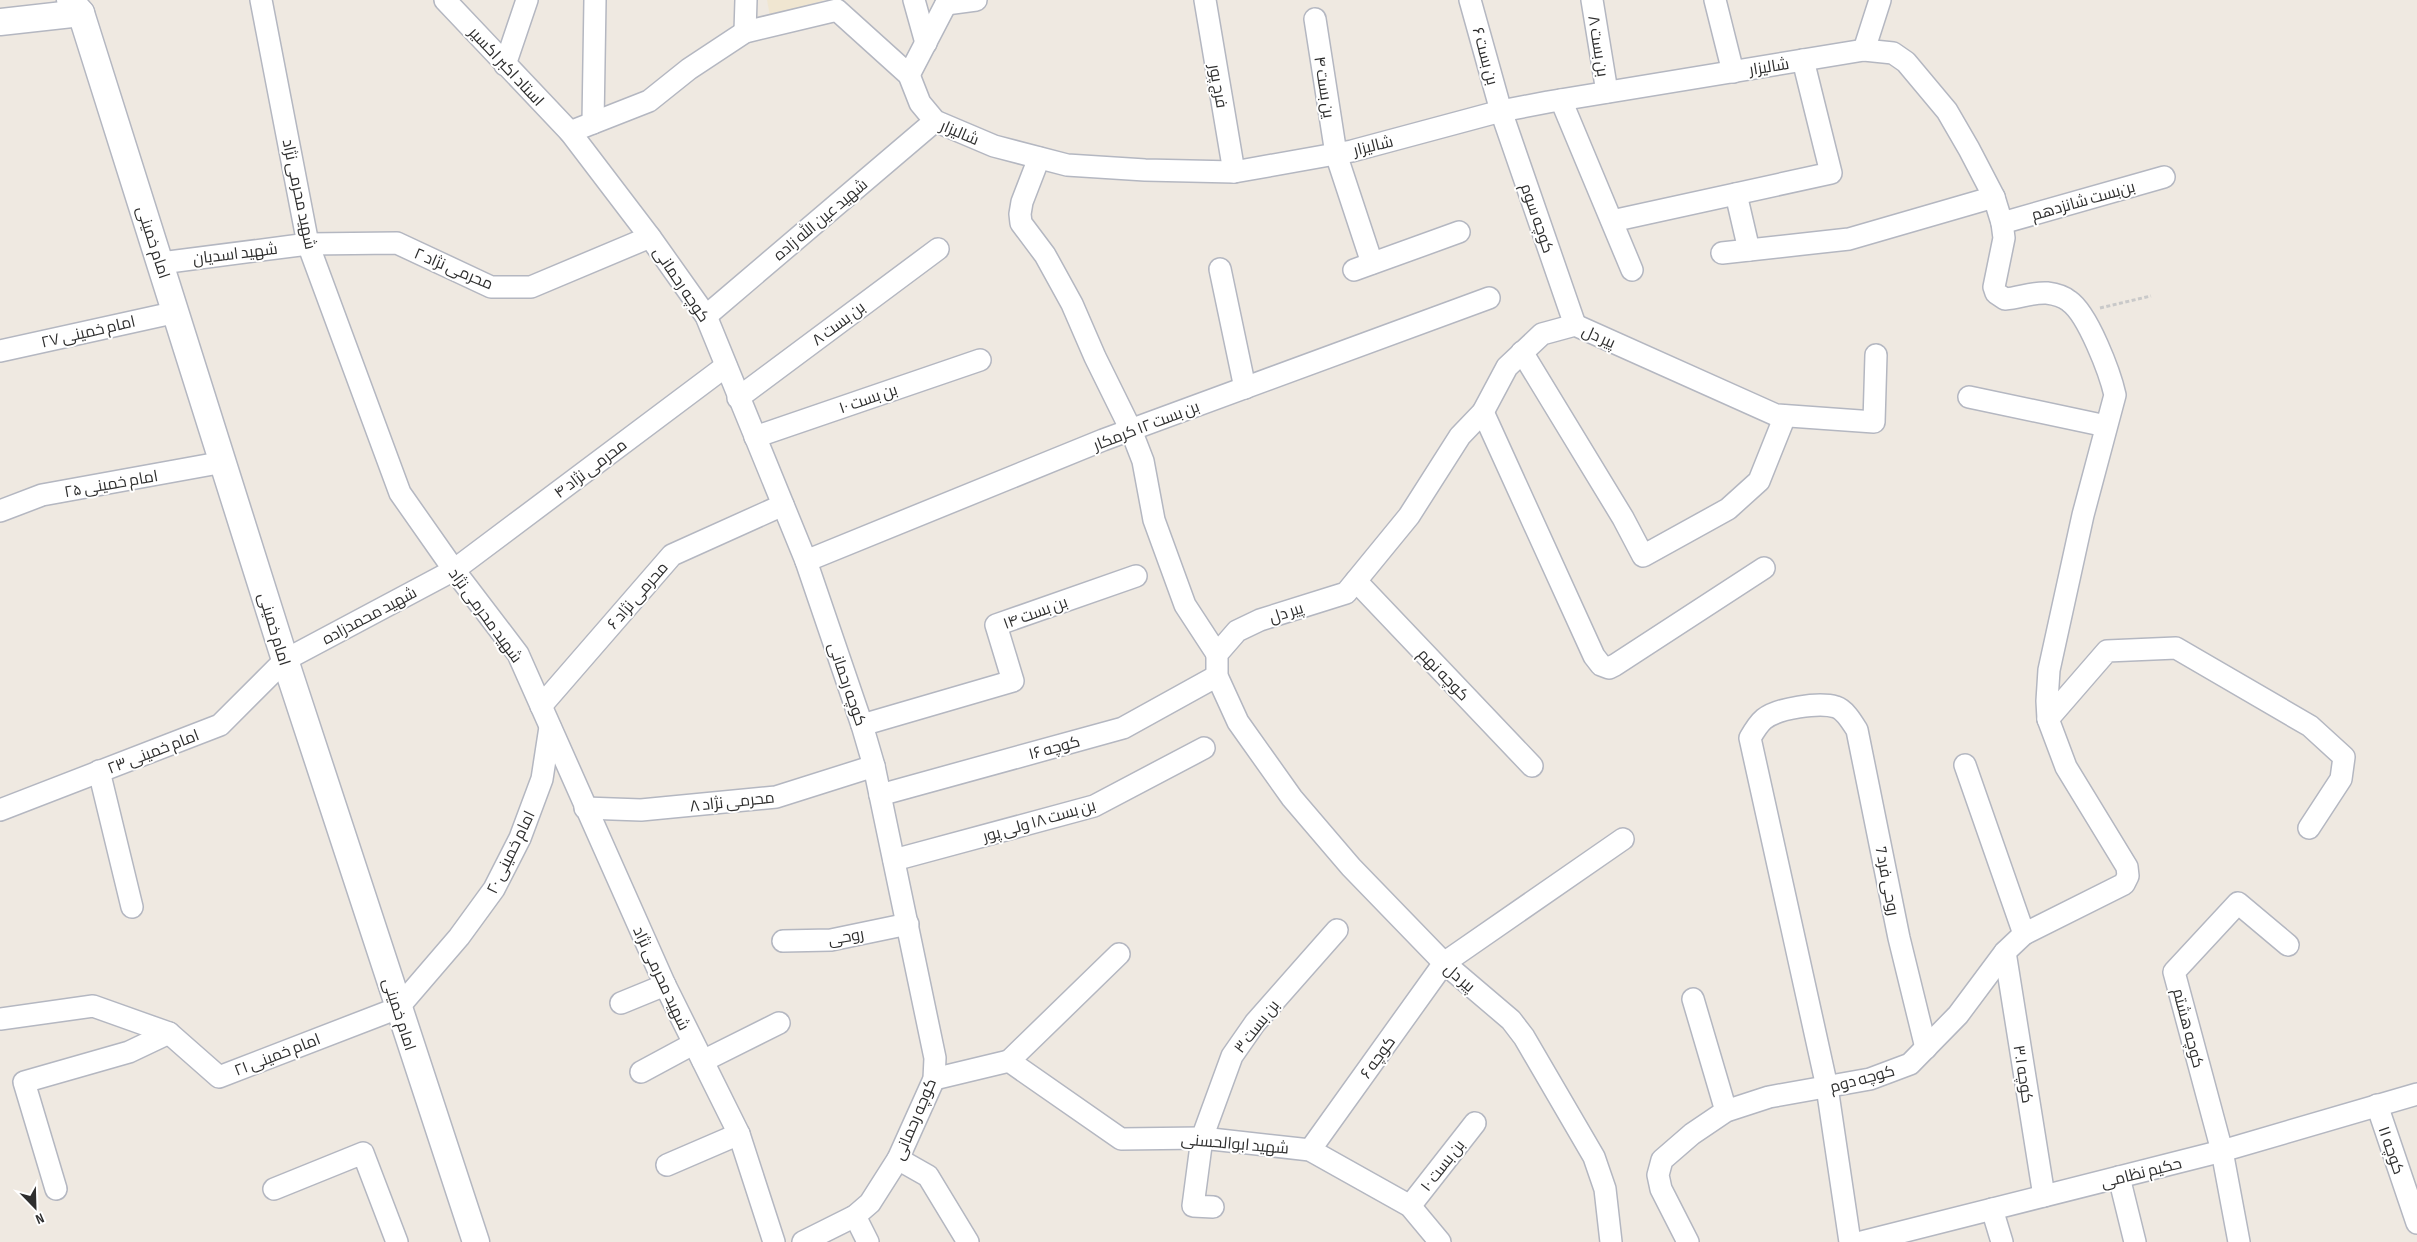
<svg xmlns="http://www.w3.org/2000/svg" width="2417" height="1242" font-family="'Sofia Sans Condensed',Cairo,sans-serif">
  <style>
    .education { fill: #f0e6d1 }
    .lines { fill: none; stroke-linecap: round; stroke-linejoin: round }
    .minor-casing { stroke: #b4b7c1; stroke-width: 24 }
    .tertiary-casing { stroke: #b4b7c1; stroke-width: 29 }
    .path { stroke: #c9c9c9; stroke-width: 3; stroke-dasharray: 4 2.5; stroke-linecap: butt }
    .minor { stroke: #fff; stroke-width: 21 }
    .tertiary { stroke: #fff; stroke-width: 26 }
    .labels { text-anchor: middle; stroke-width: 4; stroke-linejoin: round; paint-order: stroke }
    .street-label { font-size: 16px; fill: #2e2e2e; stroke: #fff }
  </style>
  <rect width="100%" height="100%" fill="#efe9e1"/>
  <path class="education" d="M767 0H825L770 16Z"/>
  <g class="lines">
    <g class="minor-casing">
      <g id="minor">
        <path d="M261 0 308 244 400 493 454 570 518 654 665 985 739 1134 774 1242"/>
        <path d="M445 0 570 132 650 237 706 316 806 561 862 725 874 766 935 1058 934 1079 898 1159 870 1203 855 1216 803 1242"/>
        <path d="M914 0 926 43"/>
        <path d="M1205 0 1234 172"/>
        <path d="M1470 0 1501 111 1575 325"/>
        <path d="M1592 0 1607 92"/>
        <path d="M1715 0 1733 72"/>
        <path d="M946 4 976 0"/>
        <path d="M1315 19 1336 154 1372 263"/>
        <path d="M745 32 746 0"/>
        <path d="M1864 50 1880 0"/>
        <path d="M505 65 527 0"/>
        <path d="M909 75 948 0"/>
        <path d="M1561 100 1632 270"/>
        <path d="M593 123 595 0"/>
        <path d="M570 132 649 101 689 69 745 32 837 10 909 75 920 103 935 121 994 146 1067 165 1145 170 1234 172 1352 151 1501 111 1548 102 1864 50 1893 53 1906 62 1947 111 1969 149 1994 197 2002 223 2004 238 1994 287 1996 293 2005 299C2019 298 2033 292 2047 293 2055 294 2063 296 2069 301 2088 314 2110 373 2115 395L2083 515 2049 670 2047 701 2048 719 2066 767 2127 867 2128 876 2124 884 2024 934 2005 952 1958 1015 1910 1064 1870 1079 1769 1097 1726 1111 1692 1134 1662 1160 1658 1175 1661 1189 1688 1242"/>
        <path d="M1039 158 1022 202 1020 214 1021 223 1045 255 1072 304 1095 357 1131 430 1143 461 1154 520 1185 605 1217 654"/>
        <path d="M1736 194 1749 250"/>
        <path d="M1612 221 1831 173 1803 60"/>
        <path d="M2002 223 2164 177"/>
        <path d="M1722 253 1849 239 1994 197"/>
        <path d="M161 263 308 244 397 243 491 287H531L650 237"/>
        <path d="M1220 269 1245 388"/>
        <path d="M1354 270 1459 232"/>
        <path d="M706 316 935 121"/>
        <path d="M0 351 177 312"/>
        <path d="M1522 352 1623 518 1643 556 1728 509 1759 481 1785 416"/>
        <path d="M1969 397 2106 426"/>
        <path d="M738 398 938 249"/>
        <path d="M1483 412 1594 656 1601 665 1609 668 1615 665 1764 568"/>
        <path d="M755 437 980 360"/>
        <path d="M0 511 42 495 224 462"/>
        <path d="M806 561 1103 440 1489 298"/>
        <path d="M1356 581 1532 766"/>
        <path d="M541 706 672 555 783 505"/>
        <path d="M2048 719 2107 651 2176 648 2310 726 2344 757 2341 779 2309 828"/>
        <path d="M862 725 1013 681 996 625 1136 576"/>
        <path d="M1965 765 2024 934"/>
        <path d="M99 771 132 907"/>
        <path d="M880 795 1123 728 1217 676"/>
        <path d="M585 808 641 810 776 797 874 766"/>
        <path d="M0 810 220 725 285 660 454 570 726 366"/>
        <path d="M894 860 1094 806 1204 748"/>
        <path d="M783 941 831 940 908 924"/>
        <path d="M2005 952 2044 1196"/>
        <path d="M1693 999 1726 1111"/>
        <path d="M621 1003 665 985"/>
        <path d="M0 1019 93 1006 169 1033 219 1077 398 1008 459 937 494 889 520 838 542 779 550 727"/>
        <path d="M703 1061 779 1023"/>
        <path d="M1009 1061 1119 954"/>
        <path d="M641 1072 693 1044"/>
        <path d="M934 1079 1009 1061 1121 1139 1202 1138 1310 1150 1410 1206 1440 1242"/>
        <path d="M2377 1105 2417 1223"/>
        <path d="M1310 1150 1444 963 1623 839"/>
        <path d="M898 1159 928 1176 968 1242"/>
        <path d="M667 1165 739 1134"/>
        <path d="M2119 1177 2135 1242"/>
        <path d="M56 1189 24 1082 129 1052 169 1033"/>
        <path d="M274 1189 363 1153 397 1242"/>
        <path d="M1410 1206 1475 1123"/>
        <path d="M1213 1207 1193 1206 1202 1138 1232 1056 1255 1023 1337 930"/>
        <path d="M1992 1209 2002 1242"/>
        <path d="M855 1216 868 1242"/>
        <path d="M1611 1242 1605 1189 1594 1157 1524 1037 1511 1020 1444 963 1351 867 1292 798 1238 722 1217 676V654L1237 631 1260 620 1346 593 1409 516 1460 436 1483 412 1507 367 1542 334 1575 325 1776 415 1874 422 1876 355"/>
        <path d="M1850 1242 1827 1087 1750 738C1754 731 1758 724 1764 719 1778 708 1819 702 1836 707 1845 710 1852 722 1857 730L1899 938 1926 1048"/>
        <path d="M1862 1242 2222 1151 2417 1094"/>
        <path d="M2239 1242 2222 1151 2174 972 2238 903 2288 945"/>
      </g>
    </g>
    <g class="tertiary-casing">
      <g id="tertiary">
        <path d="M70 0 81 13 285 660 476 1242"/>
        <path d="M0 22 81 13"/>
      </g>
    </g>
    <path class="path" d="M2100 308 2151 296"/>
    <use href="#minor" class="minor"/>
    <use href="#tertiary" class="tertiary"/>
  </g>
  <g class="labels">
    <g class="street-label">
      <text transform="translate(1599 46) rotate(81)" y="6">بن بست ۸</text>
      <text transform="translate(1486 56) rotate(75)" y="6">بن بست ۶</text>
      <text transform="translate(507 66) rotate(47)" y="6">استاد اکبر اکسیر</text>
      <text transform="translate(1769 66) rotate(-9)" y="6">شالیزار</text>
      <text transform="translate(1219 86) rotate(80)" y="6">فرج پور</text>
      <text transform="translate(1325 87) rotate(81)" y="6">ین بست ۴</text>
      <text transform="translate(960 132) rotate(23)" y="6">شالیزار</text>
      <text transform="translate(1373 145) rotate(-14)" y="6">شالیزار</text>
      <text transform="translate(300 194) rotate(78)" y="6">شهید محرمی نژاد</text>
      <text transform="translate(2083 200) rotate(-16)" y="6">بن‌بست شانزدهم</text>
      <text transform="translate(1538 218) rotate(71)" y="6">کوچه سوم</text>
      <text transform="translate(820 219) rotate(-40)" y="6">شهید عین الله زاده</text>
      <text transform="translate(154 242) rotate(72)" y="6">امام خمینی</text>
      <text transform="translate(235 253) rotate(-7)" y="6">شهید اسدیان</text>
      <text transform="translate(454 268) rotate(23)" y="6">محرمی نژاد ۲</text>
      <text transform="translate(682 284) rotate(56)" y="6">کوچه رحمانی</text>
      <text transform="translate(838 323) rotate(-37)" y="6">بن بست ۸</text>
      <text transform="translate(88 331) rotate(-13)" y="6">امام خمینی ۲۷</text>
      <text transform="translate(1599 336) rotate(24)" y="6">پیر دل</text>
      <text transform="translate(868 398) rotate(-19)" y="6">بن بست ۱۰</text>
      <text transform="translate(1146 425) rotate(-21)" y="6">بن بست ۱۲ کرمکار</text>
      <text transform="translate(590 468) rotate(-37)" y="6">محرمی نژاد ۴</text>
      <text transform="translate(111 483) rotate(-10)" y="6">امام خمینی ۲۵</text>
      <text transform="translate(637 595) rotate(-49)" y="6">محرمی نژاد ۶</text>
      <text transform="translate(1035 612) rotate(-20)" y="6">بن بست ۱۴</text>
      <text transform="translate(1286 612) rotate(-18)" y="6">پیر دل</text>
      <text transform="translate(369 615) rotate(-28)" y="6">شهید محمدزاده</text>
      <text transform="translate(486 615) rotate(54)" y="6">شهید محرمی نژاد</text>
      <text transform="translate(275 629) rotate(73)" y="6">امام خمینی</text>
      <text transform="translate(1444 674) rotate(46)" y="6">کوچه نهم</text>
      <text transform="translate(848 684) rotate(71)" y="6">کوچه رحمانی</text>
      <text transform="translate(1054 747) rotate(-15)" y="6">کوچه ۱۶</text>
      <text transform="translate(153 751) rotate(-21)" y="6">امام خمینی ۲۳</text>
      <text transform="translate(732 801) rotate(-6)" y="6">محرمی نژاد ۸</text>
      <text transform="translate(1039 820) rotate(-16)" y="6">بن بست ۱۸ ولی پور</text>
      <text transform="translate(510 852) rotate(-64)" y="6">امام خمینی ۲۰</text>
      <text transform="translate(1888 881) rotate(79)" y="6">روحی فرد 7</text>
      <text transform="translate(846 936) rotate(-10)" y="6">روحی</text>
      <text transform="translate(1460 977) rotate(41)" y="6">پیر دل</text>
      <text transform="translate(662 978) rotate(65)" y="6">شهید محرمی نژاد</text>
      <text transform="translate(400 1014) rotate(72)" y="6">امام خمینی</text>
      <text transform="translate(1256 1026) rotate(-52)" y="6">بن بست ۳</text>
      <text transform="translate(2189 1028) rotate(75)" y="6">کوچه هشتم</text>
      <text transform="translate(277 1054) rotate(-21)" y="6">امام خمینی ۲۱</text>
      <text transform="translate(1377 1057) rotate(-54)" y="6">کوچه ۶</text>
      <text transform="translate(2024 1074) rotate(81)" y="6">کوچه ۳.۱</text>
      <text transform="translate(1862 1078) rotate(-15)" y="6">کوچه دوم</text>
      <text transform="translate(914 1119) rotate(-67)" y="6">کوچه رحمانی</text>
      <text transform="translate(1235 1143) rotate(5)" y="6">شهید ابوالحسنی</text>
      <text transform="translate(2392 1150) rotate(71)" y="6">کوچه ۱۱</text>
      <text transform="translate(1442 1165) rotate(-52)" y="6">بن بست ۱۰</text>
      <text transform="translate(2141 1172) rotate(-14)" y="6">حکیم نظامی</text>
    </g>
  </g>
  <g transform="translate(35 1207) rotate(157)" stroke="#ffffff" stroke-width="4" paint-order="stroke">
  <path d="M0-4L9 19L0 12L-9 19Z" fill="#2e2e2e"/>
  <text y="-8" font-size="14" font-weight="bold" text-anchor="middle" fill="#2e2e2e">N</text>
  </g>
</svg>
